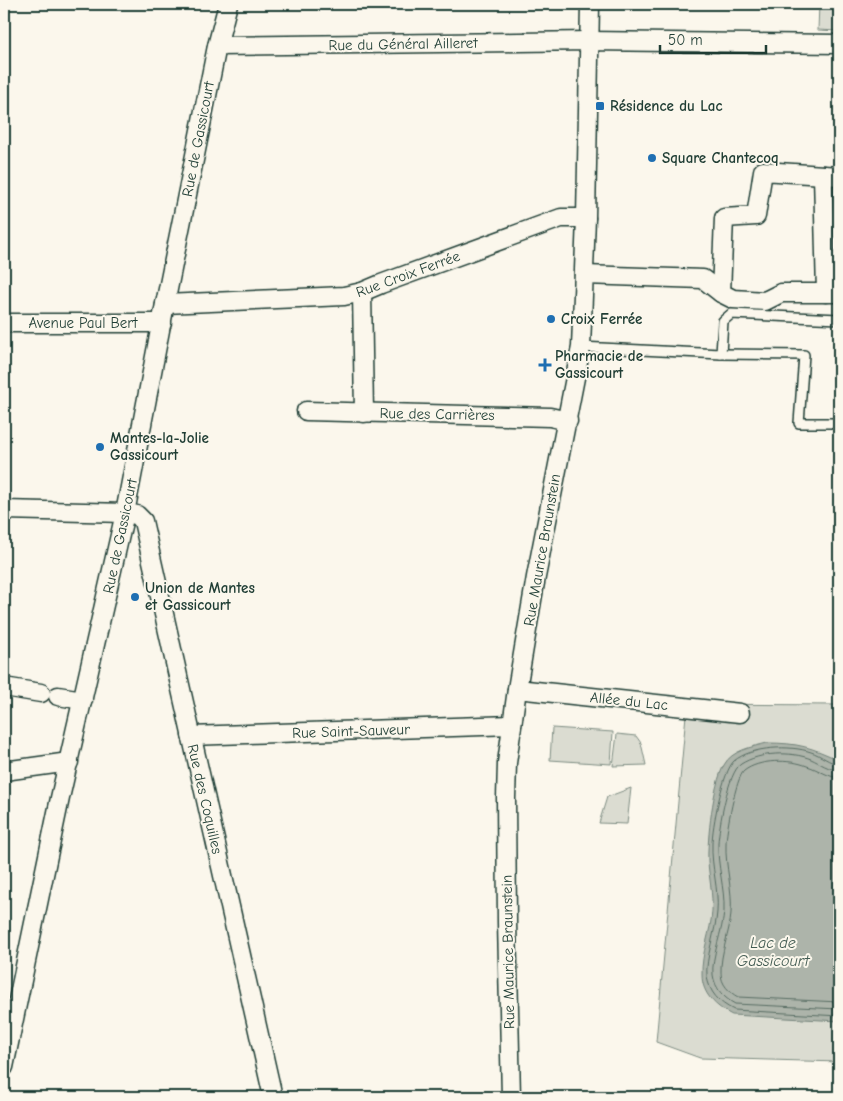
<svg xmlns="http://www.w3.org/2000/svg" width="843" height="1101" font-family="'Comic Neue',sans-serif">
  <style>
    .green { fill: #dbdcd1; stroke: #7d8c82 }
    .water { fill: #adb4aa; stroke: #74847b }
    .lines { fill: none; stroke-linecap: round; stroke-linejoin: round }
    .shore { stroke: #586d63; stroke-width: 1 }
    .lane-casing { stroke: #1f3d34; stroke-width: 12 }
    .street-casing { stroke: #1f3d34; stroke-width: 21 }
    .lane { stroke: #fbf7ec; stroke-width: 9 }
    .street { stroke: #fbf7ec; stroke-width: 18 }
    .poi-dot { fill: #1f6fb2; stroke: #fbf7ec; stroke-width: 2 }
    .labels { text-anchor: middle; stroke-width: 4; stroke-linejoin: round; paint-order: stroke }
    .street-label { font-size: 15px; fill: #1f3d34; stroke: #fbf7ec }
    .poi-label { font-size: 15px; font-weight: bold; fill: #1f3d34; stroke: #fbf7ec; text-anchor: start }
    .water-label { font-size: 16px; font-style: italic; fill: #425b52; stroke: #fbf7ec }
  </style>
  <rect width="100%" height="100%" fill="#fbf7ec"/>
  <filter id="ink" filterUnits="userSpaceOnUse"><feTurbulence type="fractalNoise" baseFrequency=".02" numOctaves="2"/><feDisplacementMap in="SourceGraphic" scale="10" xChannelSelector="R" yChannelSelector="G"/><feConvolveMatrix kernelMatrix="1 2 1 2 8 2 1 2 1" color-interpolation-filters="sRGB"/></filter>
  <g filter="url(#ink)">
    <g class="green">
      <path d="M819 4H839V31L818 30Z"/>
      <path d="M839 682V1062L700 1058 656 1042 687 704 837 705Z"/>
      <path d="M552 728 613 732 611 764 550 760Z"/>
      <path d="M617 734 636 736 641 743 646 765 613 766Z"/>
      <path d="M631 788 627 824 599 823 607 797Z"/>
    </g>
    <path class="water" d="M767 743C798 743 811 747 839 760V1021L732 1015C716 1007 702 994 702 975 701 953 711 932 712 911 713 894 709 878 708 862 707 839 713 785 724 765 732 750 752 747 767 743Z"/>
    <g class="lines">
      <g class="shore">
        <path d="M839 764C829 763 821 755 811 752 791 745 752 746 734 761 723 771 712 827 712 844 711 867 719 889 717 912 716 930 705 960 707 976 709 992 719 1003 734 1010L839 1016"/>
        <path d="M839 770C829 770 820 763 811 759 791 751 760 752 741 764 728 772 719 827 718 843 717 866 725 888 724 911 723 931 711 957 713 975 715 989 724 998 735 1004L839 1009"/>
        <path d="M839 778C828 777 818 769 807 766 790 759 759 759 744 771 736 777 726 832 726 844 725 867 733 889 731 913 730 933 720 953 721 973 721 984 729 992 738 997L839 1002"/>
      </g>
      <g class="lane-casing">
        <g id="lane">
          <path d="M581 347 721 354 723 321 731 314 839 319"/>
          <path d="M721 354 804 355 799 423H839"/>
        </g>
      </g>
      <g class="street-casing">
        <g id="street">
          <path d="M217 46 589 41 839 44"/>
          <path d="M823 175 826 293"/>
          <path d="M584 275 703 279 721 293 733 299 765 301 781 293H839"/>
          <path d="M362 292 364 413"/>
          <path d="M721 293 724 218 756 216 763 171 839 176"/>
          <path d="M165 304 344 296 362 292 381 284 561 218H586"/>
          <path d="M4 323H162"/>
          <path d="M306 411 550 417 568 421"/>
          <path d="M4 510 125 513 137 515 143 521 273 1097"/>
          <path d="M4 687 41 693"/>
          <path d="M517 689 740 713"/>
          <path d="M58 696 83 700"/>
          <path d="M191 736 512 725"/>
          <path d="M4 771 69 762"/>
          <path d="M4 1067 60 798 125 513 165 304 217 46 228 4"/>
          <path d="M511 1097 507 922 506 798 507 763 517 689 536 577 581 347 586 218 590 4"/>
        </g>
      </g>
      <use href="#lane" class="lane"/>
      <use href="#street" class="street"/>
    </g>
  </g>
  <g class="poi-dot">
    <rect x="595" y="101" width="10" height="10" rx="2.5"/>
    <circle cx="652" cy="158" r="5"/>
    <circle cx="551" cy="319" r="5"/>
    <path d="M542.5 357.5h5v5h5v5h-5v5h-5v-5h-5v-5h5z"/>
    <circle cx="100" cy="447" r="5"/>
    <circle cx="135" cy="597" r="5"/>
  </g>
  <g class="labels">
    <g class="street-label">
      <text transform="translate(403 44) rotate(-1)" y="5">Rue du Général Ailleret</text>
      <text transform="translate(198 139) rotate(-79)" y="5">Rue de Gassicourt</text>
      <text transform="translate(408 274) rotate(-20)" y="5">Rue Croix Ferrée</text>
      <text x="83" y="328">Avenue Paul Bert</text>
      <text transform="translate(437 414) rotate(1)" y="5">Rue des Carrières</text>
      <text transform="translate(120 536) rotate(-78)" y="5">Rue de Gassicourt</text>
      <text transform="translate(542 550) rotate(-80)" y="5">Rue Maurice Braunstein</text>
      <text transform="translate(629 701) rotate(6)" y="5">Allée du Lac</text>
      <text transform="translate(351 731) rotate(-2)" y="5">Rue Saint-Sauveur</text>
      <text transform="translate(205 799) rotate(77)" y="5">Rue des Coquilles</text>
      <text transform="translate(508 952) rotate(-91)" y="5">Rue Maurice Braunstein</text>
    </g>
    <g class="poi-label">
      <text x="610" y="111">Résidence du Lac</text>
      <text x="662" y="163">Square Chantecoq</text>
      <text x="561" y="324">Croix Ferrée</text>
      <text x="555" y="361">Pharmacie de<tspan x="555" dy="17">Gassicourt</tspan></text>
      <text x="110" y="443">Mantes-la-Jolie<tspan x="110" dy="17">Gassicourt</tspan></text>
      <text x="145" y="593">Union de Mantes<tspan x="145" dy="17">et Gassicourt</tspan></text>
    </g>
    <g class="water-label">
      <text x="773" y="948">Lac de<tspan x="773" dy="18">Gassicourt</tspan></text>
    </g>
  </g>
  <rect width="843" height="1101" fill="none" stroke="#fbf7ec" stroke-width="20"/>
  <rect x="10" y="10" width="823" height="1081" fill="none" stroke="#1f3d34" stroke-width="2" filter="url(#ink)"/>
  <path d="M660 45v8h106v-8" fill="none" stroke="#1f3d34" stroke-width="2.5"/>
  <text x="668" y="45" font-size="15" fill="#1f3d34" stroke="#fbf7ec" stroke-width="4" paint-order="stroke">50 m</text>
</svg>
